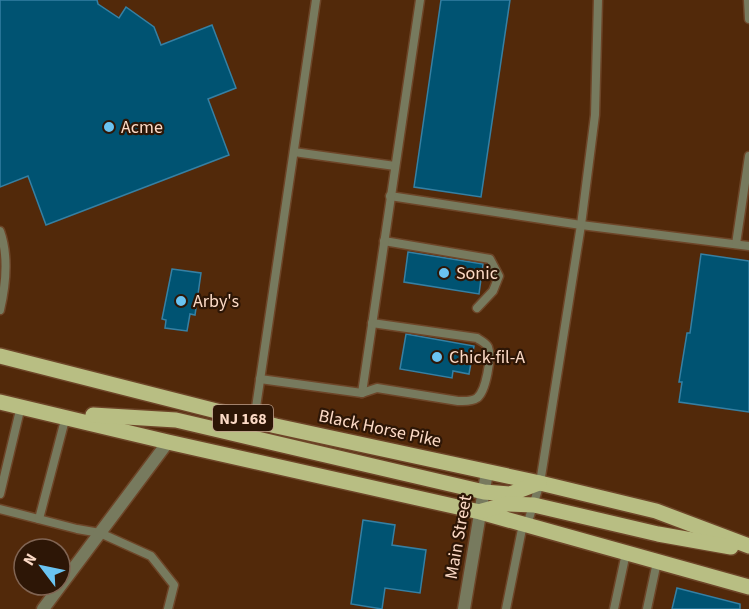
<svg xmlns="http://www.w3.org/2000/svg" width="749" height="609" font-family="'Source Sans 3',sans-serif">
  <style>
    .building { fill: #005372; stroke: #3580a4; stroke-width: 1.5 }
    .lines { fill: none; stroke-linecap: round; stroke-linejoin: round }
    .lane-casing { stroke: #6d4528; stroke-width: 11 }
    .street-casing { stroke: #6d4528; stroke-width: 15 }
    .primary-casing { stroke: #6d4528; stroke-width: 18 }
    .lane { stroke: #777a5e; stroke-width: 8 }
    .street { stroke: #777a5e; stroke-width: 12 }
    .primary { stroke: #b8be83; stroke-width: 15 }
    .poi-dot { fill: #6ac3f1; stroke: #2d1606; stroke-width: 2 }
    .labels { text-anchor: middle; stroke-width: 4.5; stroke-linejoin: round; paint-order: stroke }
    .shield { fill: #2d1606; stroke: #be9f8c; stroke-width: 1.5 }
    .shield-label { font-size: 16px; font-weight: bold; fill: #fcdac6 }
    .poi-label { font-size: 18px; fill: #fcdac6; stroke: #2d1606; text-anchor: start }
    .street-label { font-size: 18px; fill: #fcdac6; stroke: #2d1606 }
  </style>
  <rect width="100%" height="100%" fill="#52290a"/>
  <g class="building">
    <path d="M0 0H97L98 4 119 18 126 7 154 27 161 45 212 25 236 88 208 99 229 155 46 225 28 176 0 187Z"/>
    <path d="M441 0H510L481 197 414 187Z"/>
    <path d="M408 252 483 264 479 294 404 282Z"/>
    <path d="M701 254 749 261V412L679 402 682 382H679L687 333H690Z"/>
    <path d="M172 269 201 273 195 315 190 314 187 331 165 328 166 320 162 319Z"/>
    <path d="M406 334 474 346 469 374 453 371 452 378 400 369Z"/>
    <path d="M363 520 395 525 392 545 426 550 420 593 385 588 382 609 351 604Z"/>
    <path d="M677 588 740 604V609H672Z"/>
  </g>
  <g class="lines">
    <g class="lane-casing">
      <g id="lane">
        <path d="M748 0 749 19"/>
        <path d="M294 152 395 166"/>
        <path d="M390 196 581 225 749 246"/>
        <path d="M0 231C9 256 6 284 0 310"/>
        <path d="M384 241 490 259 499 276 493 291 477 308"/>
        <path d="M736 244 749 156"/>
        <path d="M260 379 362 393 420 0"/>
        <path d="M362 393 377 388 458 401C464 401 471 402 477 398 486 391 492 357 488 347 486 343 481 341 477 338L372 323"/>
        <path d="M254 421 316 0"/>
        <path d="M0 494 21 406"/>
        <path d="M0 509 77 529 100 533 151 556 174 585 168 609"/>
        <path d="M39 519 66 416"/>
        <path d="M527 525 540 483 581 225 595 115 598 0"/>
        <path d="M506 609 523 524"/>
        <path d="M614 609 626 553"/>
        <path d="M647 609 657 562"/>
      </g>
    </g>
    <g class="street-casing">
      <g id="street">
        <path d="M43 609 168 442"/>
        <path d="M464 609 487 472"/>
      </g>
    </g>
    <g class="primary-casing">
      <g id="primary">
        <path d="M0 356 276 426 540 483 656 511 749 546"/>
        <path d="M0 402 168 442 480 512 749 587"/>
        <path d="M93 415 176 420 484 492 510 494 539 483"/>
        <path d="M482 511 507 504 534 505 658 534 731 547"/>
      </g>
    </g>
    <use href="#lane" class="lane"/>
    <use href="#street" class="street"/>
    <use href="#primary" class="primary"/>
  </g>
  <g class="poi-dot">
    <circle cx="109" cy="127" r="6"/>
    <circle cx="444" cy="273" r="6"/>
    <circle cx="181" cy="301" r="6"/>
    <circle cx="437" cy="357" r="6"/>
  </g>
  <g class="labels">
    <rect class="shield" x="213" y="405" width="60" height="26" rx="4.5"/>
    <g class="shield-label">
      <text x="243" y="424">NJ 168</text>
    </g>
    <g class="poi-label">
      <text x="121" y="133">Acme</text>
      <text x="456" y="279">Sonic</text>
      <text x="193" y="307">Arby's</text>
      <text x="449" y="363">Chick-fil-A</text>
    </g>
    <g class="street-label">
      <text transform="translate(380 428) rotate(12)" y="6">Black Horse Pike</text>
      <text transform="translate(458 537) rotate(-80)" y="6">Main Street</text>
    </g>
  </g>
  <g transform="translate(42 567) rotate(302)"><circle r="28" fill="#2d1606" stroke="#806453" stroke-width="1.5"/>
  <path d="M0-4.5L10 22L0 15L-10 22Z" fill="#6ac3f1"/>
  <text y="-9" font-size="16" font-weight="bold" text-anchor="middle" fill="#fcdac6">N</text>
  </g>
</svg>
